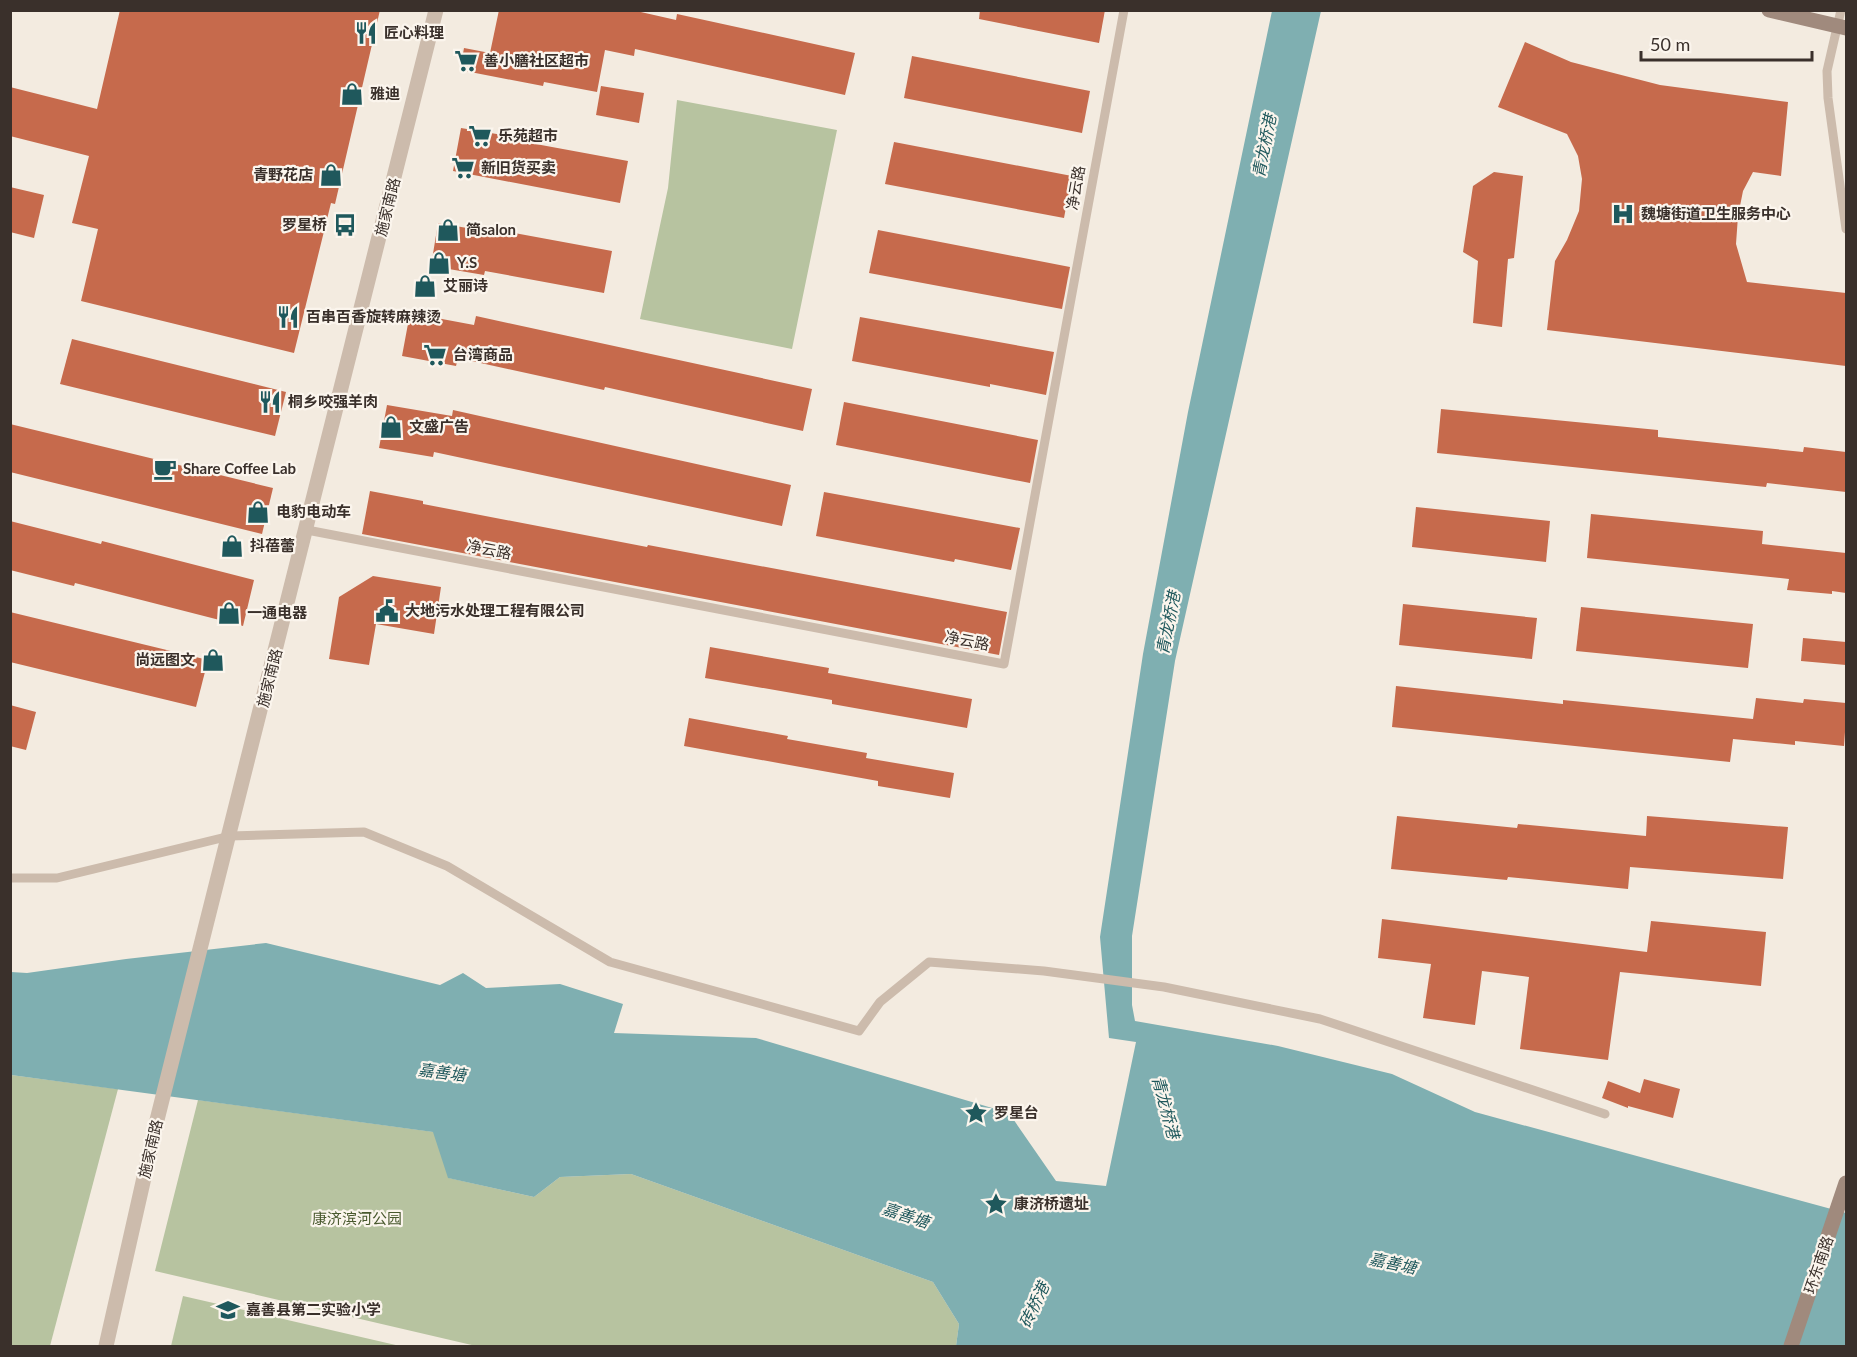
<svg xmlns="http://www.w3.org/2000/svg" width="1857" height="1357" font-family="Lato,'Noto Sans SC',sans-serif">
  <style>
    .green { fill: #b7c3a0 }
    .water { fill: #7fafb1 }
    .building { fill: #c66a4c }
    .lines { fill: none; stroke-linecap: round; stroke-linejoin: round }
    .lane { stroke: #ccbbac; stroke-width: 9 }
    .street { stroke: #ccbbac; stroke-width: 15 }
    .secondary { stroke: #a08a7d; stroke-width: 15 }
    .labels { text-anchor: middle; stroke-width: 4.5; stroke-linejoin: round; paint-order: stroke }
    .poi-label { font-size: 15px; font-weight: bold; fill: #3a302b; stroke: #fbf5ed; text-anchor: start }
    .street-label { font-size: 15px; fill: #3a302b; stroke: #fbf5ed }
    .park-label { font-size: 15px; fill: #49592e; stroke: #fbf5ed }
    .water-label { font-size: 16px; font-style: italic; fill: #1f585c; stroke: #fbf5ed }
  </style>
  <rect width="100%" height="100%" fill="#f3ebe0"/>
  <g class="green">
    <path d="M677 100 837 130 792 349 640 319 668 188Z"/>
    <path d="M11 1075 118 1089 50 1346H11Z"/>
    <path d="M198 1100 434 1132 449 1178 534 1197 560 1177 631 1174 933 1282 959 1324 956 1346H476L155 1271Z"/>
    <path d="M183 1296 400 1346H171Z"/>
  </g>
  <path class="water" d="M1272 11H1321L1175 661 1132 936V1005L1135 1021 1278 1046 1392 1074 1475 1112 1846 1213V1346H956L959 1324 933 1282 631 1174 560 1177 534 1197 448 1178 433 1132 11 1075V972L27 973 126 959 266 943 440 985 463 973 486 988 560 984 623 1004 614 1033 756 1038 1009 1113 1056 1181 1106 1186 1136 1042 1109 1038 1100 937 1143 654 1188 412Z"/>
  <g class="building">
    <path d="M120 10H380L335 204 331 203 294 353 81 301 98 229 72 223 89 156 10 136V87L97 109Z"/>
    <path d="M499 10H632L676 20 677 14 855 53 845 95 635 49 634 56 605 50 597 92 544 82 543 86 460 70 464 48 490 53Z"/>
    <path d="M980 10H1105L1099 43 979 19Z"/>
    <path d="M1525 42 1571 62 1660 85 1788 102 1781 176 1753 172 1743 191 1738 216 1736 244 1747 282 1846 293V366L1547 330 1555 261 1567 240 1579 211 1582 179 1578 156 1567 134 1498 107Z"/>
    <path d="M912 56 1090 91 1082 133 904 98Z"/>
    <path d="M601 86 644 93 639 123 596 115Z"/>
    <path d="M461 128 514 137V140L628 161 620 203 453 171Z"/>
    <path d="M894 142 1072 176 1064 218 885 184Z"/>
    <path d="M1494 172 1523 176 1514 258 1508 259 1502 327 1473 323 1478 261 1463 252 1473 186Z"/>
    <path d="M10 187 44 195 34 238 10 232Z"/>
    <path d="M438 223 508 235 509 232 612 251 604 293 485 271 484 275 431 266Z"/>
    <path d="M878 230 1070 267 1062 309 869 273Z"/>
    <path d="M410 313 474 325 476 316 812 389 803 431 605 387 604 390 458 358 456 366 402 356Z"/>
    <path d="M860 317 1054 352 1046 395 990 384V387L852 361Z"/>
    <path d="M72 339 286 392 275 436 60 384Z"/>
    <path d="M844 402 1038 440 1030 483 836 445Z"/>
    <path d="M387 405 452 416 453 410 791 485 782 526 434 452 433 457 379 448Z"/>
    <path d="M1441 409 1658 430V437L1803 452 1804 447 1846 452V492L1767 483 1766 487 1437 453Z"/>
    <path d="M10 424 273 488 262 534 10 472Z"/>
    <path d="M370 491 423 501V504L647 547 648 545 1007 612 999 655 362 534Z"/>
    <path d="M824 492 1020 528 1011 570 955 559 954 562 816 536Z"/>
    <path d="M1416 507 1550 521 1546 562 1412 547Z"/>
    <path d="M1591 514 1763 531 1762 544 1846 553V593L1832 591V594L1787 590 1789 579 1587 558Z"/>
    <path d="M10 521 101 544 102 541 254 580 243 626 75 583 74 586 10 570Z"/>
    <path d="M373 576 441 587 434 634 376 624 369 665 329 659 339 597Z"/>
    <path d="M1403 604 1537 618 1532 659 1399 645Z"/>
    <path d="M1581 607 1753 624 1748 668 1576 651Z"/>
    <path d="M10 612 208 660 196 707 10 662Z"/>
    <path d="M1803 638 1846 642V665L1801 661Z"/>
    <path d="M710 647 829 668 828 673 972 699 967 728 832 704V700L705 678Z"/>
    <path d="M1396 686 1563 704V700L1753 719 1756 698 1803 703 1804 699 1846 703V718L1844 746 1795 741V745L1733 739 1730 762 1392 727Z"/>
    <path d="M10 705 36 712 26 750 10 746Z"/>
    <path d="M689 718 788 736 787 739 867 753 866 758 954 773 950 798 878 786V781L684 746Z"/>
    <path d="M1397 816 1517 828 1518 824 1646 836 1647 816 1788 827 1783 879 1630 867 1628 889 1508 877 1507 880 1391 869Z"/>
    <path d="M1382 919 1647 952 1651 921 1766 932 1761 986 1620 972 1608 1060 1520 1049 1529 977 1482 971 1475 1025 1423 1018 1431 964 1378 958Z"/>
    <path d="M1644 1079 1680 1089 1673 1118 1628 1106V1108L1602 1098 1608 1081 1640 1093Z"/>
  </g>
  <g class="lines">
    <g class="lane">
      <path d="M1841 10 1827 71 1828 98 1846 229"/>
      <path d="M307 530 1004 664 1124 10"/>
      <path d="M10 878H57L230 836 364 832 447 866 610 962 859 1031 880 1002 929 962 1044 971 1164 987 1320 1019 1605 1114"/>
    </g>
    <path class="street" d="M106 1346 157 1120 436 10"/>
    <g class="secondary">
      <path d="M1769 10 1846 28"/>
      <path d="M1791 1346 1846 1183"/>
    </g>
  </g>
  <defs>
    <g id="restaurant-bare" transform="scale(1.8)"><path d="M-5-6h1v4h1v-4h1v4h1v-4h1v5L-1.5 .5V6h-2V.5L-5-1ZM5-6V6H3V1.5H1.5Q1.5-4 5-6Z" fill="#1f585c" stroke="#fbf5ed" stroke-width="2.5" paint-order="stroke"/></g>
    <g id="supermarket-bare" transform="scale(1.8)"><path d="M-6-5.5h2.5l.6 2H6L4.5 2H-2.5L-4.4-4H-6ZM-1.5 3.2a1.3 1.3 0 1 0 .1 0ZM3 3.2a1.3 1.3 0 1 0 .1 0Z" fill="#1f585c" stroke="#fbf5ed" stroke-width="2.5" paint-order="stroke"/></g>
    <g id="shop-bare" transform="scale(1.8)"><path d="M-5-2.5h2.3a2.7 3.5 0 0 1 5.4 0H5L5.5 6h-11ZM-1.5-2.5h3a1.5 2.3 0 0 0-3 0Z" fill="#1f585c" stroke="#fbf5ed" stroke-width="2.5" paint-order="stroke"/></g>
    <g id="hospital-bare" transform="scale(1.8)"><path d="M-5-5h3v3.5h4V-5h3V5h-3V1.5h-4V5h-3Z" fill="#1f585c" stroke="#fbf5ed" stroke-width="2.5" paint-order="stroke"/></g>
    <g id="bus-bare" transform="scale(1.8)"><path d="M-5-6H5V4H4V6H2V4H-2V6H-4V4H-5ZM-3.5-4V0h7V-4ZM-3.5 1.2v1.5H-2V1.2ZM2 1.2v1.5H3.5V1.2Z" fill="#1f585c" stroke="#fbf5ed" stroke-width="2.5" paint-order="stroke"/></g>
    <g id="cafe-bare" transform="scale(1.8)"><path d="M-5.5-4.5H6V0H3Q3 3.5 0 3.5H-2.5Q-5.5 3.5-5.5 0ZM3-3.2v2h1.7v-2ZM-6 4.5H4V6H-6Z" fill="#1f585c" stroke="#fbf5ed" stroke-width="2.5" paint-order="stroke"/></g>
    <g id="civic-bare" transform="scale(1.8)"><path d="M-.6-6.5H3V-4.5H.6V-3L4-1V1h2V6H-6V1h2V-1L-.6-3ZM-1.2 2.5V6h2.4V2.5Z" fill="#1f585c" stroke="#fbf5ed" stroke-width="2.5" paint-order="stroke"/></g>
    <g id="sight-bare" transform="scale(1.8)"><path d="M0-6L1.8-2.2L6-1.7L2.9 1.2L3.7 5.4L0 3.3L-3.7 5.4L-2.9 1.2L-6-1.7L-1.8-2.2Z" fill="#1f585c" stroke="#fbf5ed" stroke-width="2.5" paint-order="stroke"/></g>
    <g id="school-bare" transform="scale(1.8)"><path d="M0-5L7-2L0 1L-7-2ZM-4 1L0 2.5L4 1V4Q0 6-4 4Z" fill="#1f585c" stroke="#fbf5ed" stroke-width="2.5" paint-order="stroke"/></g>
  </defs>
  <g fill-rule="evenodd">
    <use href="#restaurant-bare" x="366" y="33"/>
    <use href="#supermarket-bare" x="466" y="61"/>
    <use href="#shop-bare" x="352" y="94"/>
    <use href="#supermarket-bare" x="480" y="136"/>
    <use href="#supermarket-bare" x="463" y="168"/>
    <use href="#shop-bare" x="331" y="175"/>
    <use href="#hospital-bare" x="1623" y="214"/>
    <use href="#bus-bare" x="345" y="225"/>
    <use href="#shop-bare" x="448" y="230"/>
    <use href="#shop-bare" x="439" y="263"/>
    <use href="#shop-bare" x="425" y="286"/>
    <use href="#restaurant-bare" x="288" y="317"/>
    <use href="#supermarket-bare" x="435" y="355"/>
    <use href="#restaurant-bare" x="270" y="402"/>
    <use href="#shop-bare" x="391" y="427"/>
    <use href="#cafe-bare" x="165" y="469"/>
    <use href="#shop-bare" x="258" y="512"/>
    <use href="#shop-bare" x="232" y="546"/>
    <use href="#civic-bare" x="387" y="611"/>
    <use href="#shop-bare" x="229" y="613"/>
    <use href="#shop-bare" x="213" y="660"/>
    <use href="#sight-bare" x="976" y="1113"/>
    <use href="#sight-bare" x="996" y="1204"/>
    <use href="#school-bare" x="228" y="1310"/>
  </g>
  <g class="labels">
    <g class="poi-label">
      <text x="384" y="38">匠心料理</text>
      <text x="484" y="66">善小膳社区超市</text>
      <text x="370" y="99">雅迪</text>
      <text x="498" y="141">乐苑超市</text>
      <text x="481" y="173">新旧货买卖</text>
      <text x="313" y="180" text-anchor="end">青野花店</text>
      <text x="1641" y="219">魏塘街道卫生服务中心</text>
      <text x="327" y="230" text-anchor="end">罗星桥</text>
      <text x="466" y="235">简salon</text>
      <text x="457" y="268">Y.S</text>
      <text x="443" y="291">艾丽诗</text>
      <text x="306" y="322">百串百香旋转麻辣烫</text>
      <text x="453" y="360">台湾商品</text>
      <text x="288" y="407">桐乡咬强羊肉</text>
      <text x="409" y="432">文盛广告</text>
      <text x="183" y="474">Share Coffee Lab</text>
      <text x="276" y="517">电豹电动车</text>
      <text x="250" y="551">抖蓓蕾</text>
      <text x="405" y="616">大地污水处理工程有限公司</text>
      <text x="247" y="618">一通电器</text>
      <text x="195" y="665" text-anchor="end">尚远图文</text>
      <text x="994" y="1118">罗星台</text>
      <text x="1014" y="1209">康济桥遗址</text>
      <text x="246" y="1315">嘉善县第二实验小学</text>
    </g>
    <g class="street-label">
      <text transform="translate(1076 188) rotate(-80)" y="5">净云路</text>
      <text transform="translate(388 207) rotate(-76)" y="5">施家南路</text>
      <text transform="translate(489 550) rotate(11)" y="5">净云路</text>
      <text transform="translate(967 641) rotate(11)" y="5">净云路</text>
      <text transform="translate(270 678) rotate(-76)" y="5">施家南路</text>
      <text transform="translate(151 1149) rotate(-77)" y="5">施家南路</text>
      <text transform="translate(1819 1265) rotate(-71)" y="5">环东南路</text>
    </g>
    <g class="park-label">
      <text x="357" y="1224">康济滨河公园</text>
    </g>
    <g class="water-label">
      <text transform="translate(1264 146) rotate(-79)" y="6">青龙桥港</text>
      <text transform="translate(1168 623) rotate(-79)" y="6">青龙桥港</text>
      <text transform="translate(442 1072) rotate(7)" y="6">嘉善塘</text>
      <text transform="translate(1166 1107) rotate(75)" y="6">青龙桥港</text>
      <text transform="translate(906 1215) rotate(18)" y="6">嘉善塘</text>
      <text transform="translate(1393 1263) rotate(12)" y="6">嘉善塘</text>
      <text transform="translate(1034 1305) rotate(-65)" y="6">砖桥港</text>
    </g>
  </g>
  <rect width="1857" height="1357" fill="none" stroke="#3a302b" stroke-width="24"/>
  <path d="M1641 51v9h171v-9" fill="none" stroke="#3a302b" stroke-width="3"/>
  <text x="1650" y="51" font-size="18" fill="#3a302b" stroke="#fbf5ed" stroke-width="4.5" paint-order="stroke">50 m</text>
</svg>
